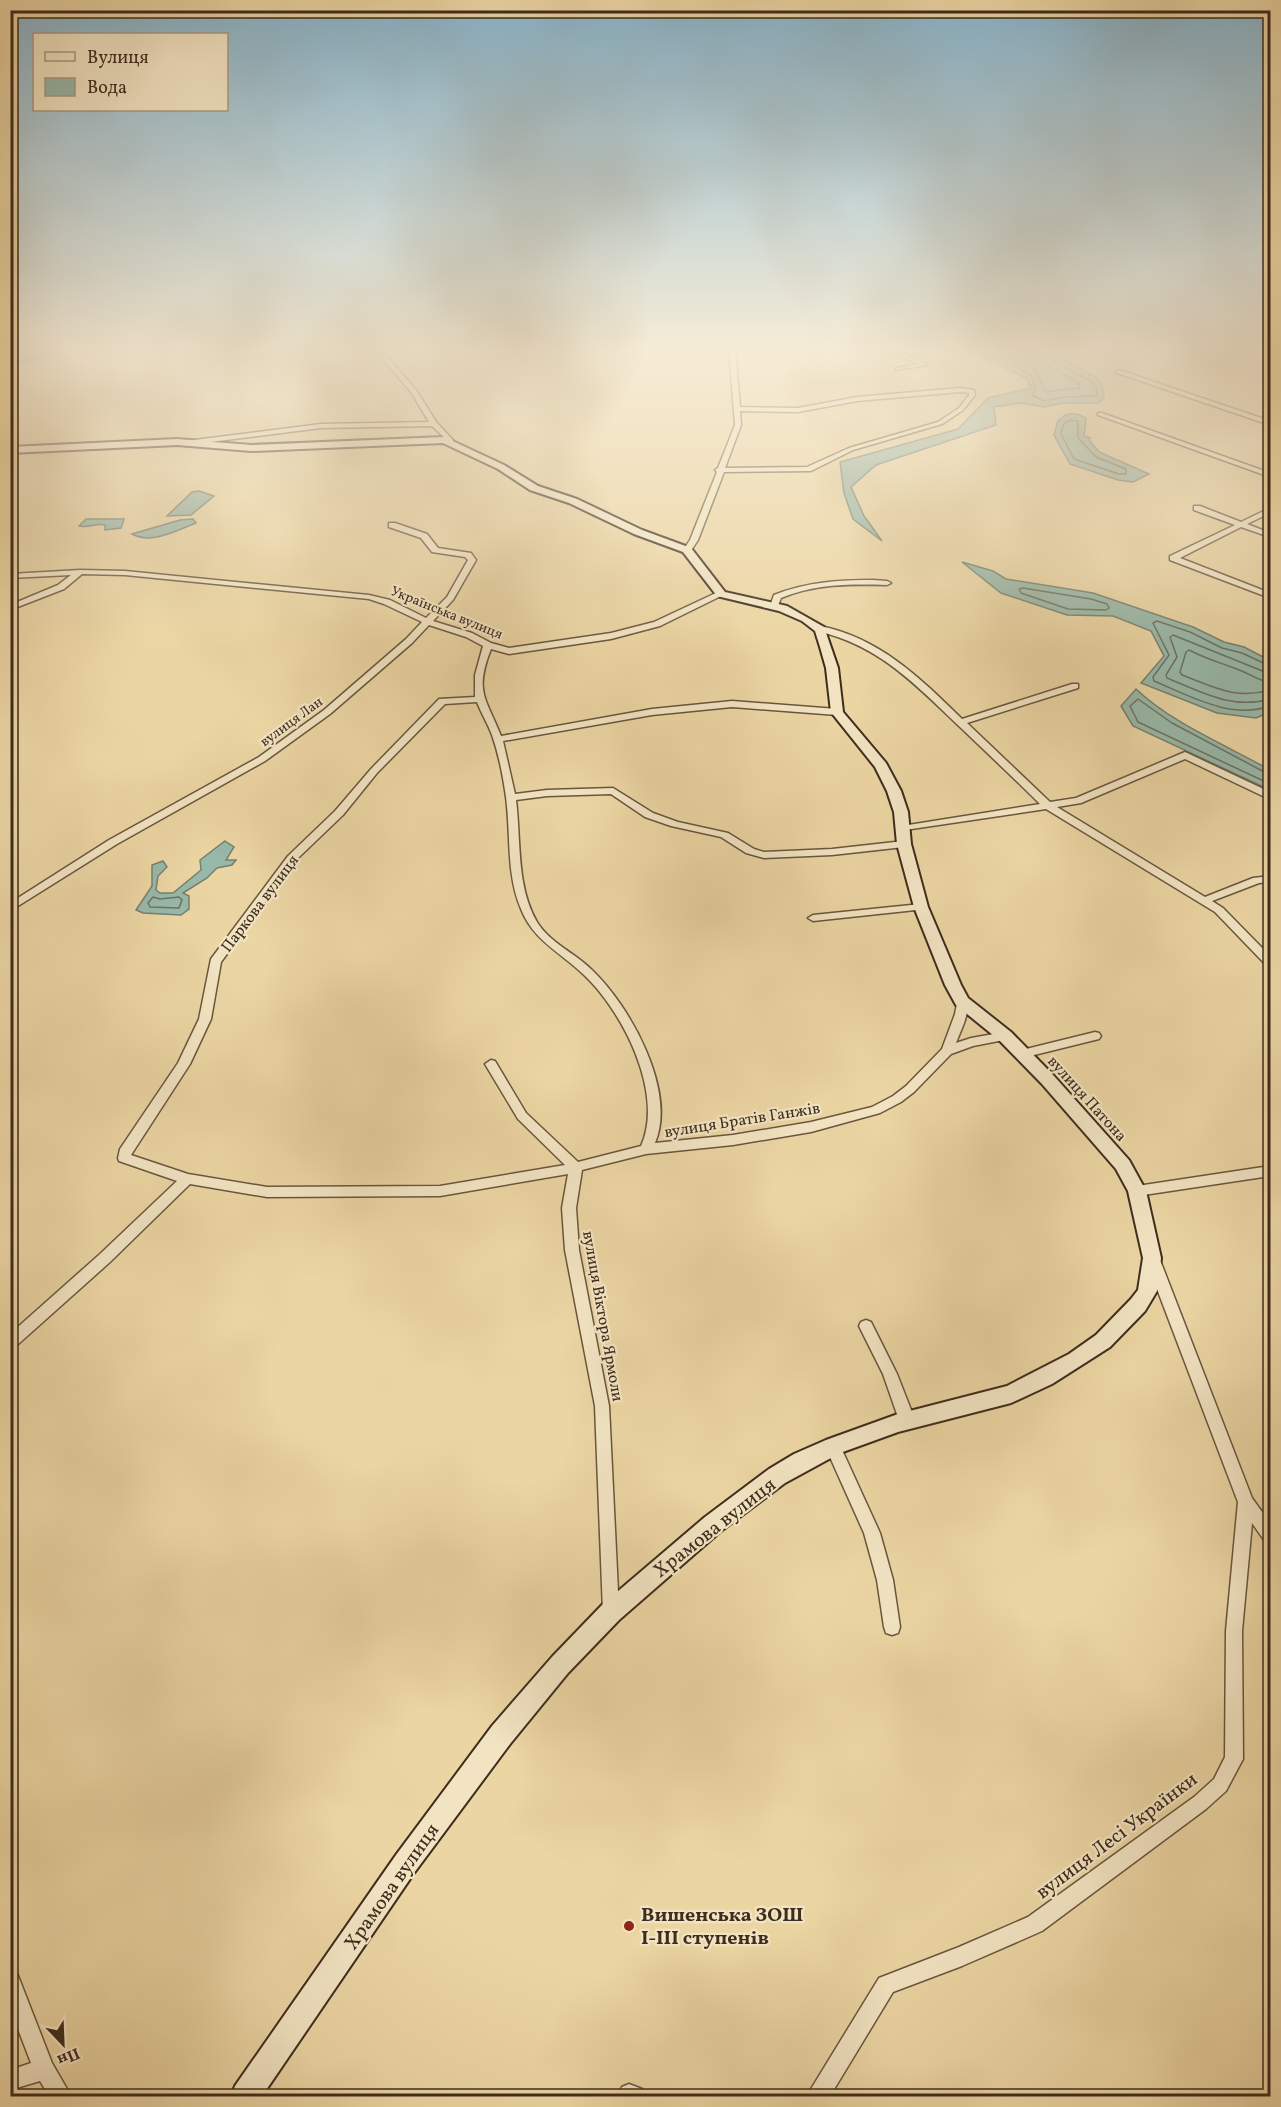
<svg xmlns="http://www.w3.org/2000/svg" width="1281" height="2107" font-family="Vollkorn,serif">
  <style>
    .water { fill: #98b8a9; stroke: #748071; stroke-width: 1.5 }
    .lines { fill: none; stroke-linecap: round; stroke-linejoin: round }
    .shore { stroke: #6b7263; stroke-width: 1.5 }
    .street-casing { stroke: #69563e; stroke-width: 3 }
    .secondary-casing { stroke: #3e2c1d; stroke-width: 4 }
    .street { fill: #f2e4c3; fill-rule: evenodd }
    .secondary { fill: #f2e4c3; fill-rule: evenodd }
    .poi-dot { fill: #8f2418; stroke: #f2e4c3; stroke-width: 2 }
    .labels { text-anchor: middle; stroke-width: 4.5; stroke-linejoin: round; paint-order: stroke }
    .far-street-label { font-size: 14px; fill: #3e2c1d; stroke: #f2e4c3 }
    .street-label { font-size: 16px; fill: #3e2c1d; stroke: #f2e4c3 }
    .near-street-label { font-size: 20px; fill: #3e2c1d; stroke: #f2e4c3 }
    .near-poi-label { font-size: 20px; font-weight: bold; fill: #3e2c1d; stroke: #f2e4c3; text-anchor: start }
  </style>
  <rect width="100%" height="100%" fill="#ebd5a3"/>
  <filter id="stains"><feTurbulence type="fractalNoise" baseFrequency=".00333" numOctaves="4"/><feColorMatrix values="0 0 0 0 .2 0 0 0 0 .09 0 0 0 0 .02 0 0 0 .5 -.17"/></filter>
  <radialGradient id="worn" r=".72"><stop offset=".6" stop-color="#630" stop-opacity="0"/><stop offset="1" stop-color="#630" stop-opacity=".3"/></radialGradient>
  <g class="water">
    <path d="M11 350H71L11 365Z"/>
    <path d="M977 350H1045L1096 377 1102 383 1104 398 1098 403H1063L1044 407 1022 403 994 407 996 425 876 465 851 487 864 516 882 541 853 519 844 493 840 462 958 429 988 398 1031 388 1027 379 983 357Z"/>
    <path d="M1067 414H1077L1086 418 1084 436 1090 438 1089 440 1099 452 1149 474 1133 482 1118 480 1070 464 1054 435 1058 421Z"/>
    <path d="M199 491 214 496 191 515 167 516 192 492Z"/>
    <path d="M86 519H124L121 528 105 530V525C96 523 88 528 79 526Z"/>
    <path d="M193 519 196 523C177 530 152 545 132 534L180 520Z"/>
    <path d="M962 562 993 571 1006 579 1093 593 1193 627 1224 642 1244 647 1269 660 1270 665V712L1256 718 1217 713 1141 683 1164 656 1151 631 1113 616 1067 615 1001 593Z"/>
    <path d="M1136 689C1173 724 1226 745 1270 770V790L1133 726 1121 706Z"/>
    <path d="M225 841 234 847 226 860H236L232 865 217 868 207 878 183 893 189 896V909L181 915 143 913 136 910 152 886V865L163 861 167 867 158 876 156 890 160 893H173L201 870 200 860Z"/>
  </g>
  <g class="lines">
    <g class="shore">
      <path d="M985 350 1030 374 1036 387 1032 395 1044 401 1063 397 1097 396V387L1093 382 1047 358 1044 350"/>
      <path d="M999 350 1035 368 1045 392 1080 388 1079 383 1041 362 1036 350"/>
      <path d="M1070 420 1078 421V438L1096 457 1126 469V474H1119L1074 459 1061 434 1063 425Z"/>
      <path d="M1023 588 1091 599 1107 604 1109 608 1106 610 1068 609 1021 593 1019 589Z"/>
      <path d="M1270 666 1242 653 1222 648 1190 632 1157 621 1153 623 1169 655 1153 677 1154 681C1190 696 1231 720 1270 706"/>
      <path d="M1270 674 1173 635 1170 637 1177 657 1166 675 1167 678C1201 692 1233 710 1270 699"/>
      <path d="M1270 683C1257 680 1247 672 1234 668 1218 662 1204 658 1189 650L1186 652 1180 672 1182 675C1214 687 1236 700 1270 690"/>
      <path d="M1270 775 1172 723 1138 699 1130 706 1138 722 1270 784"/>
      <path d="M153 897 160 899 179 897 182 900 179 908 150 907 148 903Z"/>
    </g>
    <g class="street-casing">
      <g id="street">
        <path d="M375 350H381L416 390 437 423 453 440V442H449L432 426 321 428 186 445 183 443 186 441 321 424 429 422 411 392Z"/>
        <path d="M729 350H735L740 407 798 408 857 397 960 388 974 390 975 395 963 410 942 424 853 450 811 471 724 472 698 540 690 552H687L683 550 690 540 717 472 715 470 718 468 735 425ZM960 392 969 393V395L959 408 938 422 849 448 807 467 725 468 741 425 740 411 798 412 857 401Z"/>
        <path d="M888 350H896L928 365 896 370V368L918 364Z"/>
        <path d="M1119 370 1270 421V425L1117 373 1116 372Z"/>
        <path d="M1098 413H1102L1270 473V477L1098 415Z"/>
        <path d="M1194 506H1200L1241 522 1270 508V513L1247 524 1270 533V537L1241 527 1180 558 1270 593V598L1170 560V556L1235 525 1194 510Z"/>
        <path d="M389 523H395L427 534 438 548 471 553 476 560 453 600 433 621 472 633 491 643 509 648 611 633 654 622 718 592 725 594 660 626 611 639 509 654 491 649C474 692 486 698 501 736L652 709 732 701 837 709 842 712 837 715 732 707 652 715 503 741 515 794 547 790 613 788 653 813 678 822 728 833 754 849 764 852 832 849 904 841 909 844 904 847 832 855 764 858 746 853 721 837 671 826 645 817 611 794 547 796 516 800C521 840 516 886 537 922 550 943 575 953 592 970 630 1006 677 1091 655 1143L733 1135 811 1122 872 1107 893 1096 906 1086 942 1049 955 1014 958 998H966C971 1013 961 1029 956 1043L971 1038 1005 1032 1011 1036 1009 1039 973 1046 951 1054 914 1092 901 1102 880 1113 811 1132 733 1145 646 1154 582 1170 576 1208 579 1250 609 1406 619 1612 617 1618 611 1620 605 1618 603 1612 595 1406 565 1250 562 1208 568 1174 440 1196 267 1197 190 1184 110 1262 15 1347 10 1349V1334L100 1254 177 1181 119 1161 118 1158 120 1149 178 1063 199 1019 211 959 288 856 335 811 371 769 439 699 475 697V675L483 646 466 637 429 625 412 643 330 714 265 761 117 844 10 911V903L109 840 259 757 324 710 406 639 422 622 384 604 369 599 125 575 82 574 64 589 10 610V605L58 585 71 575 10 578V574L80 570 125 571 369 595 390 600 426 618 447 597 468 560 465 557 432 552 421 538 389 527ZM477 702C481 713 488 724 492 735 499 755 503 776 506 797 511 834 506 874 521 909 533 940 560 952 583 974 622 1010 665 1093 641 1146L578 1162 526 1113 495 1061 491 1060 485 1064 518 1119 565 1165 440 1186 267 1187 188 1174 131 1155 190 1064 211 1019 221 962 296 860 343 815 377 773 445 704Z"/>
        <path d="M873 580 887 581 891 583 887 585C850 584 815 584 781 598L777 608 770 606 774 595C806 582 838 580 873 580Z"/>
        <path d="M820 626C880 638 920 678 962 719L1072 684H1078V688L967 723 1050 802 1076 798 1185 752 1270 792V799L1267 798 1185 759 1081 803 1057 807 1205 897 1253 878 1270 876V882L1259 883 1212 901 1223 908 1270 956V965H1266L1215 912 1046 809 898 831 897 829 902 826 1040 804C1014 778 987 753 960 727 916 685 879 645 817 631V627Z"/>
        <path d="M921 904 925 905 926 907 925 909 813 921 808 918 813 915Z"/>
        <path d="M1095 1032 1099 1033 1101 1036 1099 1039 1022 1058 1016 1054 1022 1050Z"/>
        <path d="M1270 1166V1176L1137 1196 1132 1194 1130 1191 1132 1188 1137 1186Z"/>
        <path d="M1153 1255 1158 1256 1160 1260 1252 1498 1270 1523V1542L1264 1540 1252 1523 1242 1631 1243 1759 1226 1791 1206 1809 1042 1931 962 1966 893 1992 830 2096H808L811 2089 879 1978 959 1947 1028 1917 1194 1797 1214 1779 1225 1757 1226 1631 1238 1502 1146 1260 1148 1256Z"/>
        <path d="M866 1320 871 1322 897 1374 915 1420 912 1425 907 1426 902 1425 899 1420 883 1374 859 1326 861 1322Z"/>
        <path d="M833 1439 838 1441 880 1533 893 1580 900 1627 898 1633 892 1635 886 1633 884 1627 877 1580 864 1533 825 1446 828 1441Z"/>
        <path d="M10 1970 17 1973 52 2063 71 2096H49L40 2081 10 2090V2070L31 2063 10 2008Z"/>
        <path d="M629 2084 642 2089 645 2096H620L619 2094 622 2087Z"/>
      </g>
    </g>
    <g class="secondary-casing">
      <path id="secondary" d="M444 437 504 465 538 486 577 499 642 530 691 548 725 592 787 606 824 627 838 668 843 712 886 763 901 791 908 812 911 844 928 907 961 985 968 998 1011 1032 1054 1076 1129 1160 1146 1191 1161 1258 1157 1291 1145 1311 1110 1347 1052 1384 1011 1403 898 1432 840 1453 785 1483 721 1531 619 1620 568 1673 510 1744 414 1873 262 2096H231L235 2086 396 1855 492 1726 552 1657 603 1604 705 1517 769 1469 794 1454 826 1440 898 1414 1007 1386 1069 1354 1096 1335 1131 1299 1138 1290 1143 1258 1128 1191 1116 1169 1042 1084 999 1040 956 1005 945 985 914 907 897 844 894 812 887 791 875 767 831 712 826 668 820 647 815 631 802 621 779 611 717 596 683 552 634 534 569 503 530 490 498 469 443 443 251 451 177 445 10 453V447L177 439 251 445Z"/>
    </g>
    <use href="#street" class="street"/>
    <use href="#secondary" class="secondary"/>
  </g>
  <linearGradient id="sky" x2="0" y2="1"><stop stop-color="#88b6cf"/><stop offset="0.54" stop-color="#f6ecd6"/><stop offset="1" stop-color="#f6ecd6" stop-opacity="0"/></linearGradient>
  <rect width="1281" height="645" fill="url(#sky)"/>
  <circle class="poi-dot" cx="629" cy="1926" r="6"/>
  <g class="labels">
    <g class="far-street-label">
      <text transform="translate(447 612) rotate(22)" y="5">Українська вулиця</text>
      <text transform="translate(291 721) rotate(-36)" y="5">вулиця Лан</text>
    </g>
    <g class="street-label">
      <text transform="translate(259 903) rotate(-53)" y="6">Паркова вулиця</text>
      <text transform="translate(1088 1098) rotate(48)" y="6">вулиця Патона</text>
      <text transform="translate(742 1119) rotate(-9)" y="6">вулиця Братів Ганжів</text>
      <text transform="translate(604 1316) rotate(80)" y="6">вулиця Віктора Ярмоли</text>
    </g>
    <g class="near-street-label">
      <text transform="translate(714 1527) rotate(-38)" y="7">Храмова вулиця</text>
      <text transform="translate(1116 1835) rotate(-37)" y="7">вулиця Лесі Українки</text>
      <text transform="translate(391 1886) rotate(-55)" y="7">Храмова вулиця</text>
    </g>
    <g class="near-poi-label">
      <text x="641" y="1921">Вишенська ЗОШ<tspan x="641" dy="23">І-ІІІ ступенів</tspan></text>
    </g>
  </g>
  <rect width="1281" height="2107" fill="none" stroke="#ebd5a3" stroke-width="36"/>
  <rect x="12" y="12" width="1257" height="2083" fill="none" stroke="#3e2c1d" stroke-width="3"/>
  <rect x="18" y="18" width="1245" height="2071" fill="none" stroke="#3e2c1d" stroke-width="1.5"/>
  <rect x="33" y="33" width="195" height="78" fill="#f2e4c3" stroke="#aa9a81" stroke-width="1.5"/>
  <rect x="45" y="52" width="30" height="9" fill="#f2e4c3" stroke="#aa9a81" stroke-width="1.5"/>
  <text x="87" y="63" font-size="18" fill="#3e2c1d">Вулиця</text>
  <rect x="45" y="78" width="30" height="18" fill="#98b8a9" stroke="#aa9a81" stroke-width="1.5"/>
  <text x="87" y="93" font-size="18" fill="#3e2c1d">Вода</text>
  <g transform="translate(63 2044) rotate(157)" stroke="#f2e4c3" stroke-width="4.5" paint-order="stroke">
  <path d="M0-4.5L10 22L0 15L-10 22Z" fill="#3e2c1d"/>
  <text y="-9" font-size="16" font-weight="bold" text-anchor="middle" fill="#3e2c1d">Пн</text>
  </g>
  <rect width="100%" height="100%" filter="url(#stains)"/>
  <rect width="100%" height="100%" fill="url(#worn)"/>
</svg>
